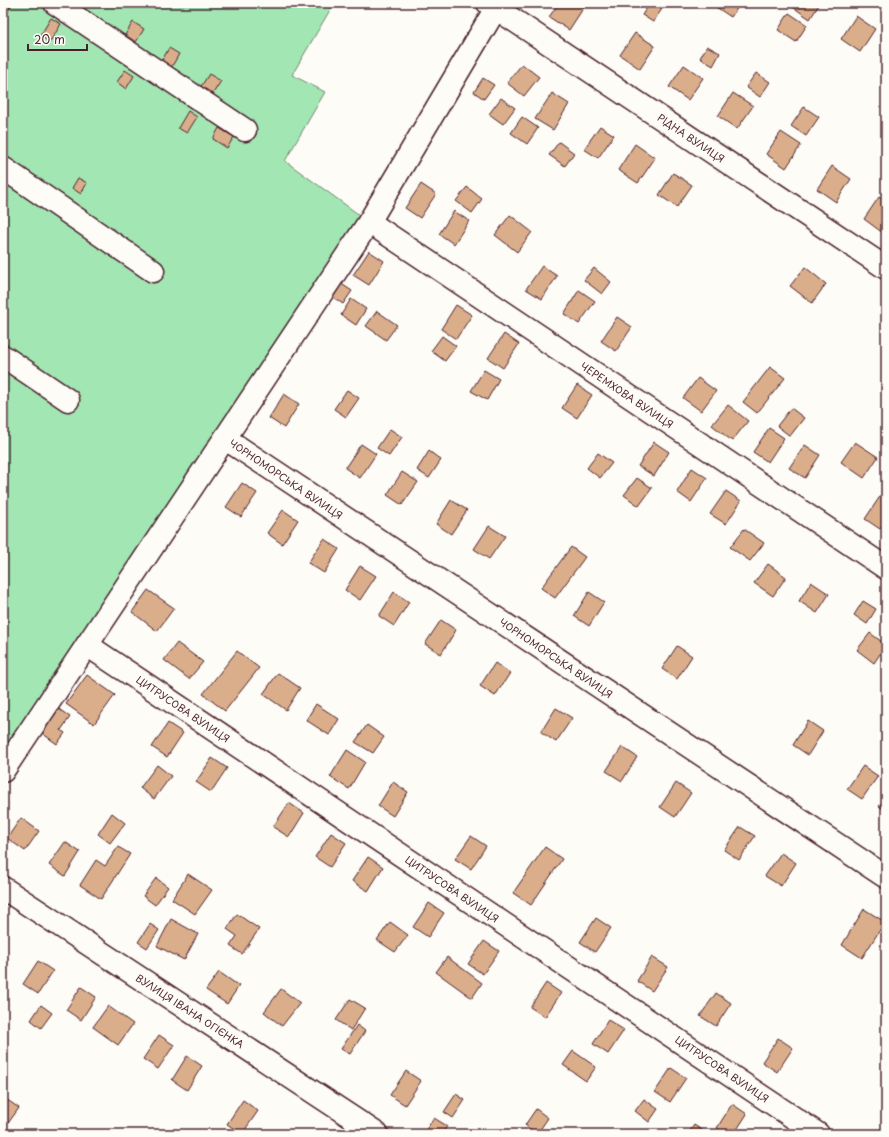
<svg xmlns="http://www.w3.org/2000/svg" width="889" height="1137" font-family="'Playpen Sans',sans-serif">
  <style>
    .green { fill: #a2e7b3; stroke: #76836f }
    .building { fill: #daae8b; stroke: #4a1f2b }
    .lines { fill: none; stroke-linecap: round; stroke-linejoin: round }
    .minor-casing { stroke: #4a1f2b; stroke-width: 25 }
    .minor { stroke: #fdfcf7; stroke-width: 22 }
    .labels { text-anchor: middle; stroke-width: 4; stroke-linejoin: round; paint-order: stroke }
    .street-label { font-size: 10px; fill: #4a1f2b; stroke: #fdfcf7 }
  </style>
  <rect width="100%" height="100%" fill="#fdfcf7"/>
  <filter id="ink" filterUnits="userSpaceOnUse"><feTurbulence type="fractalNoise" baseFrequency=".025" numOctaves="2"/><feDisplacementMap in="SourceGraphic" scale="8" xChannelSelector="R" yChannelSelector="G"/><feConvolveMatrix kernelMatrix="1 2 1 2 8 2 1 2 1" color-interpolation-filters="sRGB"/></filter>
  <g filter="url(#ink)">
    <path class="green" d="M3 3H334L292 75 325 92 285 161 369 222 3 771Z"/>
    <g class="building">
      <path d="M3 3H13L8 11 3 8Z"/>
      <path d="M559 3H578L584 7 569 30 549 17Z"/>
      <path d="M650 3H658L664 6 653 22 642 15Z"/>
      <path d="M719 3H741L731 17 716 7Z"/>
      <path d="M792 3H820L810 19 790 5Z"/>
      <path d="M789 13 807 25 796 42 778 30Z"/>
      <path d="M856 16 875 29 860 52 841 39Z"/>
      <path d="M51 18 61 24 50 42 40 36Z"/>
      <path d="M133 22 144 29 136 42 125 35Z"/>
      <path d="M635 33 655 46 640 69 620 55Z"/>
      <path d="M707 46 720 53 713 66 700 58Z"/>
      <path d="M169 48 179 54 171 68 161 62Z"/>
      <path d="M522 64 539 77 524 96 507 83Z"/>
      <path d="M684 65 703 78 688 100 669 87Z"/>
      <path d="M125 70 134 76 126 89 117 82Z"/>
      <path d="M756 73 770 82 760 97 746 87Z"/>
      <path d="M209 74 221 81 212 95 200 88Z"/>
      <path d="M483 78 494 85 484 99 474 92Z"/>
      <path d="M552 93 569 104 553 130 535 119Z"/>
      <path d="M733 93 753 106 737 129 718 116Z"/>
      <path d="M501 98 515 108 503 124 489 114Z"/>
      <path d="M804 107 819 117 806 136 791 126Z"/>
      <path d="M188 111 197 117 187 133 178 128Z"/>
      <path d="M522 117 538 128 527 144 511 133Z"/>
      <path d="M600 126 614 135 598 158 584 149Z"/>
      <path d="M219 128 234 137 227 148 213 139Z"/>
      <path d="M781 132 801 145 786 168 766 154Z"/>
      <path d="M559 142 574 153 565 166 549 155Z"/>
      <path d="M635 144 655 158 638 183 618 170Z"/>
      <path d="M832 166 851 179 836 202 817 189Z"/>
      <path d="M673 173 692 185 677 207 659 195Z"/>
      <path d="M78 178 87 183 81 194 72 188Z"/>
      <path d="M421 184 436 194 420 218 405 208Z"/>
      <path d="M467 187 482 199 472 213 456 201Z"/>
      <path d="M879 197 886 202V229L883 233 864 219Z"/>
      <path d="M454 211 469 221 454 244 439 234Z"/>
      <path d="M510 215 532 232 517 252 495 235Z"/>
      <path d="M369 251 384 261 369 285 353 275Z"/>
      <path d="M542 266 557 276 542 299 526 289Z"/>
      <path d="M805 267 826 284 812 303 790 286Z"/>
      <path d="M594 268 611 282 602 294 584 280Z"/>
      <path d="M337 281 352 291 343 304 328 294Z"/>
      <path d="M579 290 595 301 579 324 564 314Z"/>
      <path d="M351 299 366 309 356 325 341 315Z"/>
      <path d="M456 305 472 315 456 339 441 329Z"/>
      <path d="M377 311 397 325 386 340 366 326Z"/>
      <path d="M617 317 632 327 616 351 601 341Z"/>
      <path d="M504 334 519 344 503 368 488 358Z"/>
      <path d="M442 336 456 346 445 361 431 351Z"/>
      <path d="M770 367 785 378 757 413 743 402Z"/>
      <path d="M484 370 499 379 487 400 471 391Z"/>
      <path d="M698 378 716 391 701 411 683 398Z"/>
      <path d="M577 385 592 395 577 418 562 408Z"/>
      <path d="M347 390 359 398 346 417 334 409Z"/>
      <path d="M284 394 299 404 284 428 269 418Z"/>
      <path d="M728 405 748 421 732 441 712 425Z"/>
      <path d="M791 408 804 418 790 436 777 426Z"/>
      <path d="M769 428 784 438 768 462 753 452Z"/>
      <path d="M390 429 402 437 389 456 377 448Z"/>
      <path d="M654 442 669 452 654 476 638 466Z"/>
      <path d="M855 442 878 457 864 478 841 462Z"/>
      <path d="M361 444 376 454 360 478 345 468Z"/>
      <path d="M805 445 820 455 805 478 789 468Z"/>
      <path d="M429 451 441 460 429 478 417 470Z"/>
      <path d="M598 453 612 463 600 478 587 468Z"/>
      <path d="M692 468 707 478 691 502 677 492Z"/>
      <path d="M402 472 418 482 402 505 387 495Z"/>
      <path d="M637 478 652 488 639 506 624 495Z"/>
      <path d="M242 483 257 493 241 517 226 507Z"/>
      <path d="M726 491 741 501 726 524 710 514Z"/>
      <path d="M881 495 886 498V520L880 529 865 519Z"/>
      <path d="M451 500 467 510 451 534 436 524Z"/>
      <path d="M283 510 298 520 282 544 267 533Z"/>
      <path d="M489 526 505 536 489 559 474 549Z"/>
      <path d="M744 529 764 543 750 561 730 547Z"/>
      <path d="M324 539 339 549 324 573 308 563Z"/>
      <path d="M571 547 585 557 555 598 541 588Z"/>
      <path d="M768 564 786 577 773 596 754 583Z"/>
      <path d="M360 566 376 576 360 600 345 590Z"/>
      <path d="M811 582 829 594 817 613 799 601Z"/>
      <path d="M148 590 174 608 157 631 132 612Z"/>
      <path d="M394 592 409 602 394 626 379 616Z"/>
      <path d="M589 592 604 602 589 626 574 616Z"/>
      <path d="M863 601 876 609 867 624 854 615Z"/>
      <path d="M441 620 456 630 441 654 425 644Z"/>
      <path d="M870 633 886 645 874 663 857 650Z"/>
      <path d="M177 643 203 662 189 679 164 660Z"/>
      <path d="M677 646 692 656 677 679 662 669Z"/>
      <path d="M237 651 259 668 225 711 203 694Z"/>
      <path d="M495 663 510 673 495 696 480 686Z"/>
      <path d="M278 673 300 688 286 710 263 694Z"/>
      <path d="M87 675 115 695 94 724 66 704Z"/>
      <path d="M316 704 339 719 329 735 306 720Z"/>
      <path d="M56 707 70 717 61 730 65 733 57 744 39 731Z"/>
      <path d="M556 708 572 718 556 742 541 732Z"/>
      <path d="M808 721 823 731 808 755 793 745Z"/>
      <path d="M168 723 183 733 167 757 152 747Z"/>
      <path d="M367 725 384 737 373 753 355 742Z"/>
      <path d="M622 747 637 757 622 781 606 771Z"/>
      <path d="M347 750 365 762 349 789 330 777Z"/>
      <path d="M212 758 227 768 211 792 196 782Z"/>
      <path d="M157 765 171 776 154 799 140 788Z"/>
      <path d="M863 766 878 776 862 799 847 789Z"/>
      <path d="M393 782 408 792 393 816 378 806Z"/>
      <path d="M676 783 691 793 675 817 660 807Z"/>
      <path d="M886 798V811L879 806Z"/>
      <path d="M289 803 304 813 289 837 273 827Z"/>
      <path d="M112 813 125 823 110 843 98 834Z"/>
      <path d="M21 818 39 831 25 851 7 838Z"/>
      <path d="M740 827 755 836 739 860 724 850Z"/>
      <path d="M331 833 346 843 330 867 315 857Z"/>
      <path d="M471 836 486 846 471 869 455 859Z"/>
      <path d="M65 842 80 852 65 876 49 865Z"/>
      <path d="M118 847 130 854 101 899 80 885 96 860 105 866Z"/>
      <path d="M545 847 562 859 531 905 513 893Z"/>
      <path d="M781 853 796 863 781 886 765 876Z"/>
      <path d="M368 857 383 867 368 891 352 881Z"/>
      <path d="M188 874 212 890 195 914 172 899Z"/>
      <path d="M156 878 168 887 155 905 143 896Z"/>
      <path d="M429 903 444 913 428 937 413 927Z"/>
      <path d="M864 909 885 922 862 958 842 945Z"/>
      <path d="M237 914 259 929 242 954 230 946 237 936 227 929Z"/>
      <path d="M596 918 611 928 595 952 580 942Z"/>
      <path d="M171 919 198 934 184 960 157 946Z"/>
      <path d="M390 922 408 935 395 952 377 940Z"/>
      <path d="M150 924 159 930 147 948 138 942Z"/>
      <path d="M484 941 499 951 483 974 468 964Z"/>
      <path d="M447 957 482 983 472 998 436 972Z"/>
      <path d="M652 957 668 967 652 991 637 981Z"/>
      <path d="M38 961 53 971 38 994 23 984Z"/>
      <path d="M219 972 239 986 227 1004 206 990Z"/>
      <path d="M546 983 561 993 545 1017 530 1007Z"/>
      <path d="M81 987 96 997 81 1020 66 1010Z"/>
      <path d="M281 989 300 1003 282 1026 264 1012Z"/>
      <path d="M716 993 731 1003 716 1026 700 1016Z"/>
      <path d="M350 999 365 1008 351 1030 336 1020Z"/>
      <path d="M41 1005 52 1013 41 1028 31 1020Z"/>
      <path d="M108 1006 133 1024 118 1045 93 1027Z"/>
      <path d="M608 1020 624 1030 608 1054 593 1044Z"/>
      <path d="M357 1025 365 1031 350 1054 341 1049Z"/>
      <path d="M159 1035 174 1045 158 1069 143 1059Z"/>
      <path d="M778 1038 793 1048 777 1072 762 1062Z"/>
      <path d="M573 1051 596 1067 586 1081 563 1065Z"/>
      <path d="M187 1056 202 1066 187 1090 172 1080Z"/>
      <path d="M671 1068 686 1078 670 1102 655 1092Z"/>
      <path d="M406 1071 421 1081 405 1105 390 1095Z"/>
      <path d="M456 1094 465 1100 453 1118 444 1112Z"/>
      <path d="M3 1097 19 1108 6 1126 3 1124Z"/>
      <path d="M644 1099 658 1109 649 1122 635 1111Z"/>
      <path d="M243 1100 258 1111 242 1134 227 1124Z"/>
      <path d="M732 1104 747 1114 734 1134H726L717 1128Z"/>
      <path d="M536 1109 548 1118 537 1134 525 1125Z"/>
      <path d="M434 1118 447 1126 442 1134H423Z"/>
      <path d="M694 1125 708 1134H688Z"/>
    </g>
    <g class="lines">
      <g class="minor-casing">
        <g id="minor">
          <path d="M55 3 245 130"/>
          <path d="M488 3 886 268"/>
          <path d="M3 168 153 271"/>
          <path d="M369 222 886 568"/>
          <path d="M3 356 68 400"/>
          <path d="M226 439 886 877"/>
          <path d="M87 645 818 1134"/>
          <path d="M3 771 369 222 499 3"/>
          <path d="M3 888 377 1134"/>
        </g>
      </g>
      <use href="#minor" class="minor"/>
    </g>
  </g>
  <g class="labels">
    <g class="street-label">
      <text transform="translate(691 138) rotate(34)" y="4">РІДНА ВУЛИЦЯ</text>
      <text transform="translate(627 395) rotate(34)" y="4">ЧЕРЕМХОВА ВУЛИЦЯ</text>
      <text transform="translate(286 479) rotate(34)" y="4">ЧОРНОМОРСЬКА ВУЛИЦЯ</text>
      <text transform="translate(556 658) rotate(34)" y="4">ЧОРНОМОРСЬКА ВУЛИЦЯ</text>
      <text transform="translate(183 709) rotate(34)" y="4">ЦИТРУСОВА ВУЛИЦЯ</text>
      <text transform="translate(452 889) rotate(34)" y="4">ЦИТРУСОВА ВУЛИЦЯ</text>
      <text transform="translate(190 1011) rotate(33)" y="4">ВУЛИЦЯ ІВАНА ОГІЄНКА</text>
      <text transform="translate(722 1069) rotate(34)" y="4">ЦИТРУСОВА ВУЛИЦЯ</text>
    </g>
  </g>
  <rect width="889" height="1137" fill="none" stroke="#fdfcf7" stroke-width="16"/>
  <rect x="8" y="8" width="873" height="1121" fill="none" stroke="#4a1f2b" stroke-width="1.5" filter="url(#ink)"/>
  <path d="M28 44v6h59v-6" fill="none" stroke="#4a1f2b" stroke-width="2"/>
  <text x="34" y="44" font-size="12" fill="#4a1f2b" stroke="#fdfcf7" stroke-width="3" paint-order="stroke">20 m</text>
</svg>
